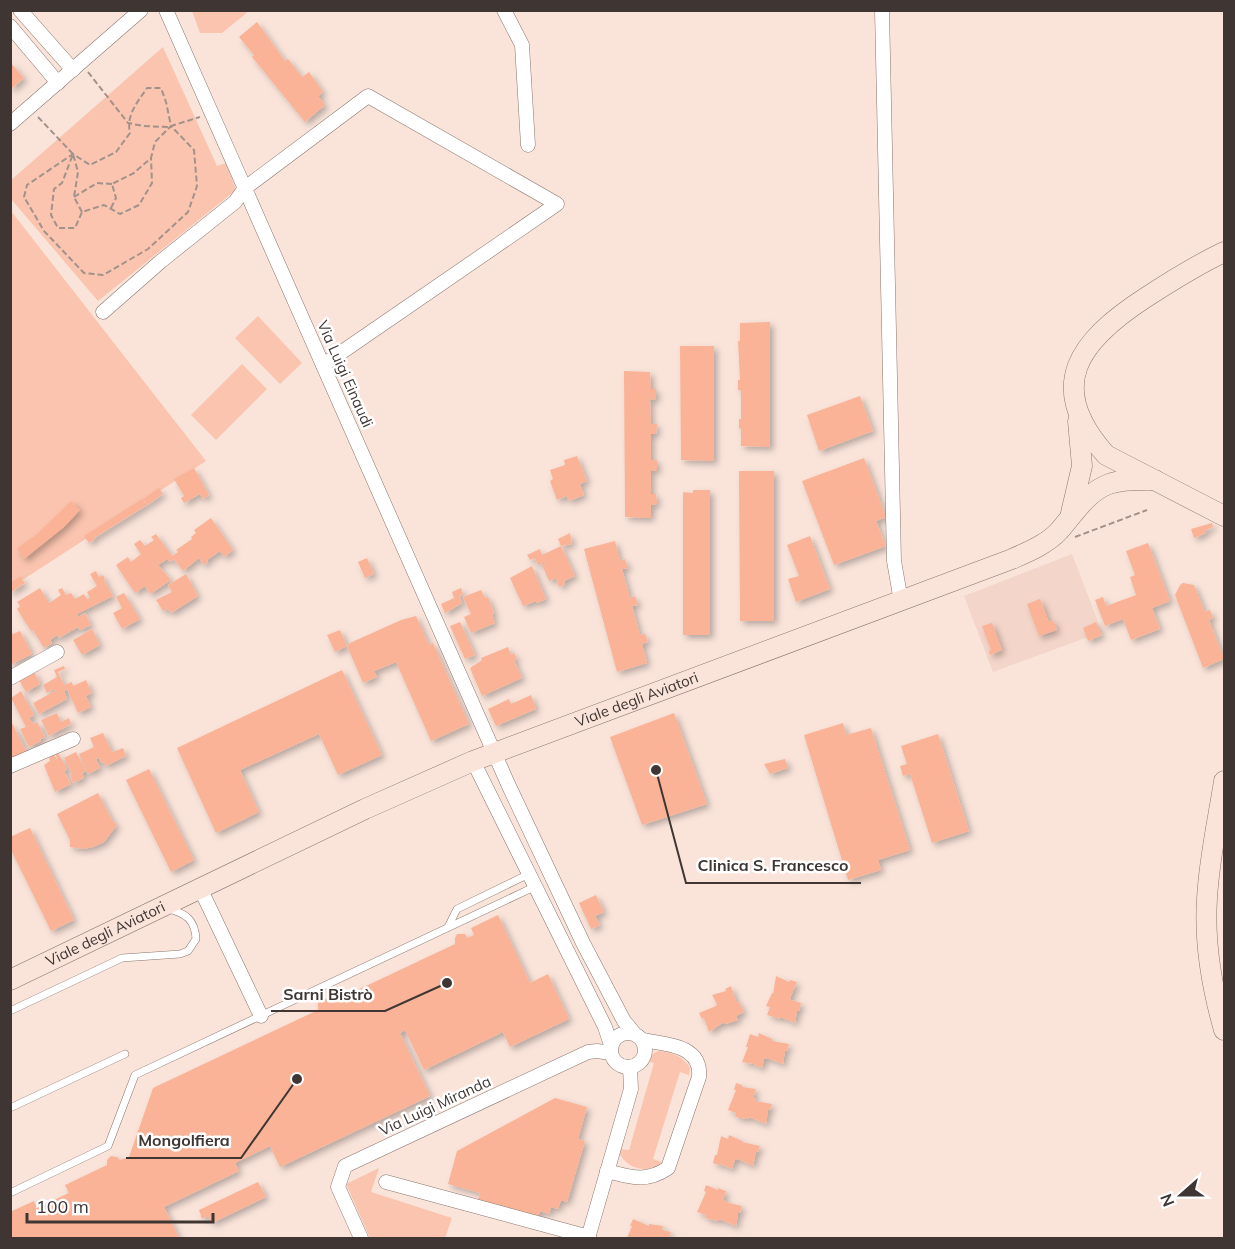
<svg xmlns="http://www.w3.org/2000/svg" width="1235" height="1249" font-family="Mulish,sans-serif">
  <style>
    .built { fill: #f4d5c9 }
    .green { fill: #fac4ae }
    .building { fill: #fab396; filter: url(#shadow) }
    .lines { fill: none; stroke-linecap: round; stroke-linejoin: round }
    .service-casing { stroke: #89756d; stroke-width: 8 }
    .minor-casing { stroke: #89756d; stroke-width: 15 }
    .secondary-casing { stroke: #89756d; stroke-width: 21 }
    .path { stroke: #a2928b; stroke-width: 2; stroke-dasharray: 6 3; stroke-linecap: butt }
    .service { stroke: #fff; stroke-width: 7 }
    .minor { stroke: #fff; stroke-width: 14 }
    .secondary { stroke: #fae4da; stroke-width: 20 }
    .labels { text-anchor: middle; stroke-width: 5; stroke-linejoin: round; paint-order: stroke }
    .street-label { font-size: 15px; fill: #3f3633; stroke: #fff }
    .leader { fill: none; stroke: #3f3633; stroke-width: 2 }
    .callout-dot { fill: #3f3633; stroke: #fff; stroke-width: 2 }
    .callout-label { font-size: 16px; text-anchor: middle; font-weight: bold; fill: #3f3633; stroke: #fff; stroke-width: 5; stroke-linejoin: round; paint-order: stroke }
  </style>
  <defs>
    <filter id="shadow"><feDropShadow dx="3.5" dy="3.5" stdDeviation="3" flood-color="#0004"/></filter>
  </defs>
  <rect width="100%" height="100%" fill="#fae4da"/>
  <path class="built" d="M1072 554 1102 632 993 672 964 596Z"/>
  <g class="green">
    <path d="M192 11H249L222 33H200Z"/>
    <path d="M163 47 217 166 226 163 236 190 98 301 11 199 10 181Z"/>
    <path d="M11 211 206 461 10 588Z"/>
    <path d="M258 316 302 363 280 384 235 338Z"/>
    <path d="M242 364 267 389 216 440 191 415Z"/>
    <path d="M658 1051C672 1052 683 1056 690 1068L689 1075 680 1072 653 1159 662 1162C648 1175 626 1169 619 1152L620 1149 629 1150 654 1063 647 1061V1057Z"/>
    <path d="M379 1168 371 1192 452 1218 445 1238H370L346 1184Z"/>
  </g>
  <g class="building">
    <path d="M257 22 285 61 288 59 302 77 309 72 323 92 318 96 325 105 305 122 252 57 254 55 239 37Z"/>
    <path d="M10 62 24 78 10 90Z"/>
    <path d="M770 322V447L741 446V429L739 428V419H741V390H738V380H740L738 341H740V323Z"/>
    <path d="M680 346H714V461L681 460Z"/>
    <path d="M624 371 650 372 651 389H656V399L650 400 651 424H657L656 434H651V460H657V471L651 470V494H656L657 504 651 505V518L625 517Z"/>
    <path d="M860 396 873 431 819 451 807 415Z"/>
    <path d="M577 456 587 481 580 484 584 495 569 501 567 496 557 500 550 481 553 479 550 470 565 465 564 460Z"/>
    <path d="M864 458 886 517 876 521 886 546 834 565 802 481Z"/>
    <path d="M194 468 209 495 203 499 200 494 184 503 181 498 184 496 174 479Z"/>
    <path d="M739 471H774V621H740Z"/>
    <path d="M159 488 163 494 147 505 143 499Z"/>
    <path d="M693 490H710V635H683V492L693 493Z"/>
    <path d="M142 499 147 505 94 538 95 539 89 543 84 536Z"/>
    <path d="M71 501 80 510 64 527 24 559 17 548 36 535Z"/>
    <path d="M211 518 233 550 224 557 220 551 207 560 208 562 204 565 199 558 183 571 174 559 170 562 167 559 158 565 171 580 150 594 145 586 135 593 116 565 128 557 131 562 141 554 134 544 140 540 145 546 154 540 151 537 156 534 172 556 178 552 176 550 192 539 191 537 196 533 194 530Z"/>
    <path d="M1212 523 1213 527 1206 530V533L1194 538 1191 529Z"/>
    <path d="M570 533 572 544 561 546 558 539Z"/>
    <path d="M810 536 830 589 796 602 788 579 799 576 787 545Z"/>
    <path d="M615 541 620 561 625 559 628 568 622 569 630 598 635 596 638 605 632 606 640 635 645 634 648 642 642 644 647 663 617 672 584 549Z"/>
    <path d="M1148 543 1170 601 1152 608 1160 629 1131 640 1123 619 1105 626 1095 600 1103 597 1106 606 1136 595 1130 577 1135 575 1126 551Z"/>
    <path d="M561 546 575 576 564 581 565 584 559 587 556 578 549 581 542 565 546 563 545 562 538 565 535 558 530 560 527 555 540 549 542 555Z"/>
    <path d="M367 558 374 574 365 578 358 562Z"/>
    <path d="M532 566 546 599 537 603 536 601 523 606 510 578Z"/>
    <path d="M96 571 99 577 103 575 105 579 104 580 113 596 77 614 78 617 85 613 91 625 80 630 78 627 59 638 57 635 50 640 52 643 44 648 33 630 31 631 17 609 20 606 17 602 40 588 49 603 61 595 58 590 62 588 66 595 71 593 75 599 84 594 87 599 90 598 87 592 97 586 90 574Z"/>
    <path d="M186 574 198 596 171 613 168 609 163 611 156 600 172 592 168 585Z"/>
    <path d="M20 577 25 583 10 593V583Z"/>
    <path d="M1183 583 1194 585 1205 612 1210 610 1213 618 1209 620 1224 659 1203 668 1175 595 1180 585Z"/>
    <path d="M461 588 463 594 459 596 462 603 445 613 441 604 454 598 452 592Z"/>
    <path d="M481 590 485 598 488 597 494 613 492 614 495 623 471 633 464 617 471 614 463 597Z"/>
    <path d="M124 593 140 619 122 629 113 613 122 608 116 597Z"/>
    <path d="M1040 599 1049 622 1053 620 1057 630 1039 636 1027 604Z"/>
    <path d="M416 616 429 645 433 643 469 724 431 741 396 662 374 671 377 677 363 683 347 646 350 643 401 620Z"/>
    <path d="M460 622 475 655 465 659 450 626Z"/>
    <path d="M1096 622 1102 635 1088 641 1083 628Z"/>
    <path d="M992 623 1002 650 990 655 989 651 991 650 982 626Z"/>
    <path d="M10 629 13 634 20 631 32 654 10 665Z"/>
    <path d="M92 629 100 645 82 655 73 640Z"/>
    <path d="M340 630 347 646 335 652 327 635Z"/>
    <path d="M508 647 511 655 514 653 517 659 514 660 522 678 482 696 470 668 482 660 481 658Z"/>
    <path d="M64 666 65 669 58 672 64 685 72 682 73 686 86 680 92 693 86 696 91 707 78 713 67 689 64 691 67 699 39 714 33 703 55 691 54 689 47 693 43 685 57 677 54 670Z"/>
    <path d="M342 670 382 755 338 775 319 734 240 770 259 812 216 833 177 748Z"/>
    <path d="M34 671 40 684 26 692 19 680Z"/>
    <path d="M21 691 34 715 29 718 33 724 37 722 45 737 40 739 41 741 29 747 20 729 26 727 11 698Z"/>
    <path d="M531 695 536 709 496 726 488 709 509 699 511 704Z"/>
    <path d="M57 713 61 722 69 718 71 724 49 736 41 720Z"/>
    <path d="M674 713 707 804 642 825 610 737Z"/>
    <path d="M10 723H12L27 753 10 761Z"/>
    <path d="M843 723 846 735 871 728 910 850 878 860 881 870 848 880 804 735Z"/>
    <path d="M103 733 112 752 123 748 126 756 106 766 104 762 101 763 99 758 96 759 100 768 88 774 79 754 94 747 90 738Z"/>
    <path d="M938 734 969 831 932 843 910 774 903 776 900 766 907 764 901 746Z"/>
    <path d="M76 752 86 771 82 773 84 778 73 783 70 775 72 774 64 758Z"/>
    <path d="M58 753 67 769 64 771 71 784 55 792 44 765 50 761 49 758 54 755 59 762 55 754Z"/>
    <path d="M785 759 788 768 770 774 764 764Z"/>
    <path d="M149 769 194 860 171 872 126 780Z"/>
    <path d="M98 793 112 820 117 825 104 842 93 847 83 849 70 847V840L57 814Z"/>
    <path d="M30 828 74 920 51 931 10 848V837Z"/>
    <path d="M596 895 604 912 595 916 600 925 591 929 579 903Z"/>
    <path d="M498 915 530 983 548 974 569 1019 510 1047 503 1032 424 1070 405 1030 400 1033 430 1096 280 1167 270 1146 235 1163 239 1171 164 1207 179 1238H10V1212L34 1201 37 1208 69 1193 65 1185 107 1165V1160L111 1156 117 1157 120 1160 129 1157 153 1088 318 1010V1002L323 998 329 1000 332 1002 455 944V938L457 934H465L467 938 474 935 471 928Z"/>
    <path d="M776 976 789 982 790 980 797 982 790 998 791 1000 801 1003 799 1011H797L795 1023 781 1017V1019L767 1015 770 1007 766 1006 772 993 773 994Z"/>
    <path d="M731 986 736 1001H738L744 1012 736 1016 738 1020 725 1024 724 1022 709 1032 704 1018 702 1019 699 1013 716 1006 717 1004 712 995 726 991 725 989Z"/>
    <path d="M759 1033 772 1039V1041L789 1044 787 1051 785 1050 783 1064 767 1058 764 1059 762 1068 754 1065 755 1064 742 1062 748 1047H746L750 1034 758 1037Z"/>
    <path d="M736 1083 742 1085V1087L756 1089 753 1098 756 1099 755 1101 772 1104 770 1110H768L766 1124 749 1117 748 1119 735 1117 736 1113 728 1110 736 1090H734Z"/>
    <path d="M555 1098 587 1107 578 1139 585 1141 567 1202 561 1200 558 1209 551 1207 549 1214 540 1211 538 1217 478 1200 480 1193 448 1184 457 1151Z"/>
    <path d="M729 1135 742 1141V1142L760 1146 758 1152H756L753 1166 738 1159 735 1160 732 1169 720 1164 719 1165 713 1163 715 1155H717L721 1136 728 1139Z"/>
    <path d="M258 1182 266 1197 212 1223 208 1216 202 1219 199 1210Z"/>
    <path d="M706 1185 718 1190V1188L726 1191 723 1200H726L725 1202 742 1206 740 1213H738L736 1226 719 1219V1221L705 1218 706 1215 697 1212 706 1192 704 1191Z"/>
    <path d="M633 1219 649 1226V1224L663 1226 662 1230 671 1232 669 1238H627L632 1226H630Z"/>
  </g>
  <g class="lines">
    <g class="service-casing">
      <g id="service">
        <path d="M448 927 457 909 529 874"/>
        <path d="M10 1011 122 958 180 954 188 951 196 939C195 920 186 913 168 909"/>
        <path d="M10 1108 125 1054"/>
        <path d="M10 1193 108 1146 135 1075 534 887"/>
      </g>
    </g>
    <g class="minor-casing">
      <g id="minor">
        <path d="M20 10 73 70"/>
        <path d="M166 10 508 784 583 943 624 1021 634 1033"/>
        <path d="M504 10 522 45 528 145"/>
        <path d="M882 10 894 561 901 601"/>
        <path d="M10 26 58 83"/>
        <path d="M10 124 141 10"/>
        <path d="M103 312 160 262 235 202 245 188 368 96 557 204 323 365"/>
        <path d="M10 678 57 652"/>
        <path d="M473 761 605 1027 611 1045"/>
        <path d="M10 766 73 739"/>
        <path d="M200 888 261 1016"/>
        <circle cx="628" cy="1050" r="17"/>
        <path d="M607 1171C631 1177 646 1183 668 1168L699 1077C702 1045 666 1044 642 1040"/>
        <path d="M386 1182 589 1237"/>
        <path d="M361 1238 338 1187 345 1166 588 1052 597 1051 611 1053"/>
        <path d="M588 1238 631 1089 630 1067"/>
      </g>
    </g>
    <g class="secondary-casing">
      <g id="secondary">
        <path d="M1224 252C1197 265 1171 281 1145 298 1079 341 1044 386 1106 455L1224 516"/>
        <path d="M1071 513 1082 466 1078 421"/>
        <path d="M1224 781C1218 820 1209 859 1207 899 1204 943 1212 988 1224 1030"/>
        <path id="s1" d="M10 980 365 809 473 761 1012 559C1028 552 1047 544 1059 531 1074 514 1087 492 1109 484 1123 479 1140 480 1155 480"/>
      </g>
    </g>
    <g class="path">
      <path d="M88 72 128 123 143 126 168 127"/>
      <path d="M38 117 73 154"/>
      <path d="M74 197 97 183 112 184"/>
      <path d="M111 208 116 198 112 184 134 173 151 158 155 142 171 126 194 150 197 186 188 212 148 249 103 275 84 273 44 231 24 197 27 185 73 154 90 165 116 152 130 133C126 115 137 103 147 88H161L166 102 171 126 200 117"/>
      <path d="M82 212 74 197 78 172 73 154 62 183 54 189 51 215 58 228H75L82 212 104 205 120 214 139 205 152 183 151 158"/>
      <path d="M1075 537 1147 510"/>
      <path d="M529 1238V1237"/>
    </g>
    <use href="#service" class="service"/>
    <use href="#minor" class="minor"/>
    <use href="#secondary" class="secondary"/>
  </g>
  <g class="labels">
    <g class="street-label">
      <text transform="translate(345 374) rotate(66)" y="5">Via Luigi Einaudi</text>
      <text dy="5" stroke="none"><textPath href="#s1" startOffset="687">Viale degli Aviatori</textPath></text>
      <text dy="5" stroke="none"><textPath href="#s1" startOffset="106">Viale degli Aviatori</textPath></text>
      <text transform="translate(435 1106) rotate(-25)" y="5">Via Luigi Miranda</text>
    </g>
  </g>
  <path class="leader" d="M656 770L686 883H861M447 983L385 1011H271M297 1079L241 1158H126"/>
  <g class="callout-dot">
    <circle cx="656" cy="770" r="6"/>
    <circle cx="447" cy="983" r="6"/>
    <circle cx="297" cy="1079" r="6"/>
  </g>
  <g class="callout-label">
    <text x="773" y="871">Clinica S. Francesco</text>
    <text x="328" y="1000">Sarni Bistrò</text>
    <text x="184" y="1146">Mongolfiera</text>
  </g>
  <rect width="1235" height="1249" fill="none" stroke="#3f3633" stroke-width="24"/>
  <g transform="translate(1181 1195) rotate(249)" stroke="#ffffff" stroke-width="4.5" paint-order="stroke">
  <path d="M0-4.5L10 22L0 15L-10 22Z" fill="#3f3633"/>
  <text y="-9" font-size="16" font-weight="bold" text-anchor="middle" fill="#3f3633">N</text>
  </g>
  <path d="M27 1213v9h186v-9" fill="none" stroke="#3f3633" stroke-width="3"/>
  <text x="36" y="1213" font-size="18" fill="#3f3633" stroke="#ffffff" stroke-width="4.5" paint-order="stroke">100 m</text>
</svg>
